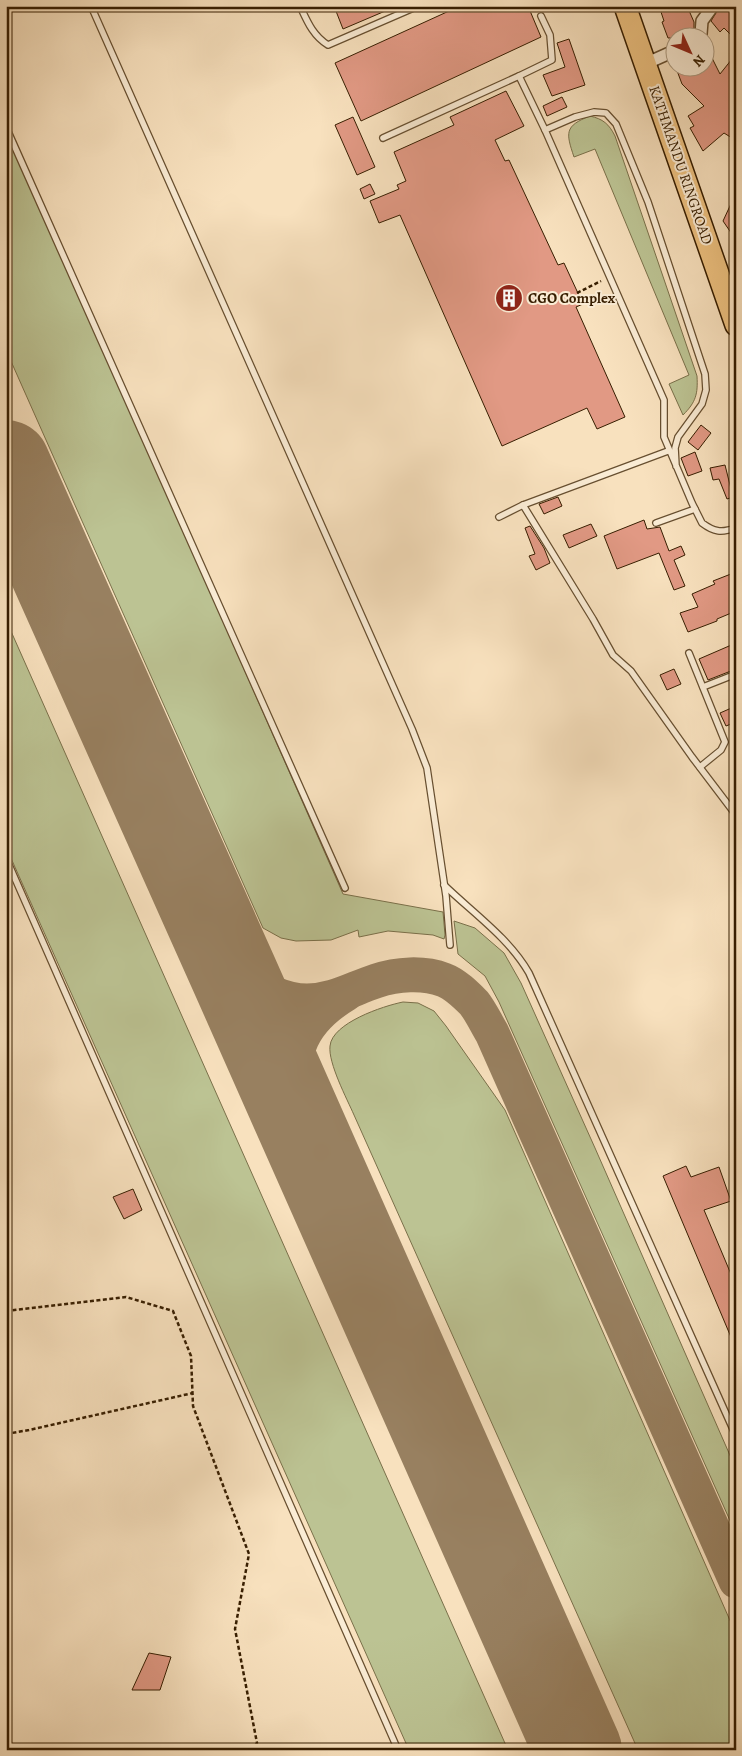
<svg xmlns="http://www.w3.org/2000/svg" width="742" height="1756" font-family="Alegreya,serif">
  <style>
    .green { fill: #bcc393; stroke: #7a704a }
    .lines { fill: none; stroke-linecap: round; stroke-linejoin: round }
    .taxiway { stroke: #988060; stroke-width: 35 }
    .runway { stroke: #988060; stroke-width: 88 }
    .building { fill: #e19984; stroke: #371e01 }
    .lane-casing { stroke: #674f30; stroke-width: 8 }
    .street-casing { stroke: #674f30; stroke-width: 14 }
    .highway-casing { stroke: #371e01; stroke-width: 24 }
    .path { stroke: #371e01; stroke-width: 2.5; stroke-dasharray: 4 2.5; stroke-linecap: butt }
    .lane { stroke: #faecd5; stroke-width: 5.5 }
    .street { stroke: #faecd5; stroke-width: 11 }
    .highway { stroke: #ecc07f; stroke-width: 21 }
    .labels { text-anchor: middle; stroke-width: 4; stroke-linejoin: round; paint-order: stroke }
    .street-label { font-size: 15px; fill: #371e01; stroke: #faecd5 }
    .poi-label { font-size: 15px; font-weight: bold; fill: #371e01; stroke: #faecd5; text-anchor: start }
  </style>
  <rect width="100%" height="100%" fill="#f8e1be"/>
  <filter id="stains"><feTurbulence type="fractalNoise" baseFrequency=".004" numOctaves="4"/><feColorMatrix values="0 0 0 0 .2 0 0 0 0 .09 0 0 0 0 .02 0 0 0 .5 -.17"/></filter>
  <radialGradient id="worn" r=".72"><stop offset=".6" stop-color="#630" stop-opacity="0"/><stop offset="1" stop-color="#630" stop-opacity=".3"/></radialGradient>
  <g class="green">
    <path d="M590 116C603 119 609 124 615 136L697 376C698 394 696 402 683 415L669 384 689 375 595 149 574 157C566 133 564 126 590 116Z"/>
    <path d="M6 128 343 894 443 912 445 935 444 939 433 935 388 931 359 937 358 930 331 940 296 941 281 938 263 928 6 350Z"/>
    <path d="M6 620 508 1750H409L6 847Z"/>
    <path d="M454 921 475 928 504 953 521 983 595 1148 736 1469V1534L499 1002 485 976 458 954Z"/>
    <path d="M403 1002 418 1003 434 1011 446 1026 505 1110 736 1634V1750H638L354 1115C347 1099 328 1063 330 1046 332 1023 383 1006 403 1002Z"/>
  </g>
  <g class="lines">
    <g class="taxiway">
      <path d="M233 972C256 985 280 1001 307 1001 333 1001 352 989 376 981 397 974 423 972 444 980 455 984 466 995 474 1003 481 1012 486 1023 492 1033L736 1581"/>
      <path d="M296 1113C289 1058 296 1024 346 994"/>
    </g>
    <path class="runway" d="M6 464 233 972 578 1750"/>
  </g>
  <g class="building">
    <path d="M334 6H397L343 29Z"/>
    <path d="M460 6H528L541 37 361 121 335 63Z"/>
    <path d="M659 6H687L694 22V30L689 38H668L662 22 664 21Z"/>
    <path d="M720 6H730L736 13V40L724 28 720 32 711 21Z"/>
    <path d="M569 39 585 85 552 96 543 75 565 67 557 43Z"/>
    <path d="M704 42 720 74 736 54V133L732 138 724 133 703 151 690 128 694 126 688 116 704 106 682 84 676 68H704Z"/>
    <path d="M506 91 524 126 495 140 505 161 509 160 558 265 564 263 583 304 576 307 625 417 597 429 587 408 502 446 400 215 379 223 370 201 399 189 397 185 406 181 394 152 454 125 450 117Z"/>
    <path d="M562 97 567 107 547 116 543 106Z"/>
    <path d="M353 117 375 167 357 175 335 125Z"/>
    <path d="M370 184 375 194 364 199 360 189Z"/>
    <path d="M736 193V240L723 221Z"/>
    <path d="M701 425 711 433 698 450 688 442Z"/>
    <path d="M695 452 702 471 688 476 681 458Z"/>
    <path d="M725 465 733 497 727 499 719 479 713 480 710 468Z"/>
    <path d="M558 497 562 506 544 514 539 504Z"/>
    <path d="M644 520 647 529 660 527 669 551 681 546 685 555 674 560 685 586 674 590 659 553 617 569 604 536Z"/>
    <path d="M591 524 597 536 569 548 563 535Z"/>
    <path d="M530 526 544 548 550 563 536 570 529 556 535 554 525 528Z"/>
    <path d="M736 572V611L717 619V621L688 632 680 613 698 607 692 594 715 584 713 581Z"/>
    <path d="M736 643V669L708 680 699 659Z"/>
    <path d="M674 669 681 684 667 690 660 675Z"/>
    <path d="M736 706V722L726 726 720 713Z"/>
    <path d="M686 1166 691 1177 719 1167 731 1201 704 1210 736 1286V1349L663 1176Z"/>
    <path d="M133 1189 142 1210 124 1219 113 1197Z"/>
    <path d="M149 1653 171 1657 160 1690H132Z"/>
  </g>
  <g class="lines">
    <g class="lane-casing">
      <g id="lane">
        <path d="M91 6 412 729 427 768 446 896 450 945"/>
        <path d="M300 6C307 21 313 36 328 45L418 6"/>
        <path d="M519 76 552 60 550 35 541 16"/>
        <path d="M6 127 345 888"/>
        <path d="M383 138 519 76 545 130"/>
        <path d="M676 466 675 448 678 437 702 404 706 390 705 374 648 202 616 124 606 113 594 112 575 117 545 130 664 400V437L692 503 702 523C714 532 721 533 736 528"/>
        <path d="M523 505 593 619 613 655 631 671 692 757 736 815"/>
        <path d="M499 517 523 505 668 451"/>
        <path d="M656 523 695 509"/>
        <path d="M689 653 725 742 721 750 700 767"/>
        <path d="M703 687 736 674"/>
        <path d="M6 858 398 1750"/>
        <path d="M444 885C473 913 509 938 529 973L736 1436"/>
      </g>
    </g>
    <g class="street-casing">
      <g id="street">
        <path d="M696 38 701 34 702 21 713 6"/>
        <path d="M645 64 674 51"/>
      </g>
    </g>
    <g class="highway-casing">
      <path id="highway" d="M625 6 736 325"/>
    </g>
    <g class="path">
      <path d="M577 293 601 281"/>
      <path d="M6 1311 126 1297 173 1311 191 1356 193 1406 249 1554 235 1629 257 1743 252 1750"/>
      <path d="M6 1434 29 1430 193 1393"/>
    </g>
    <use href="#lane" class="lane"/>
    <use href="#street" class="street"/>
    <use href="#highway" class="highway"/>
  </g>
  <defs>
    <g id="building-disc" transform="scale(1.4375)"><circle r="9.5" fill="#8f2418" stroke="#faecd5"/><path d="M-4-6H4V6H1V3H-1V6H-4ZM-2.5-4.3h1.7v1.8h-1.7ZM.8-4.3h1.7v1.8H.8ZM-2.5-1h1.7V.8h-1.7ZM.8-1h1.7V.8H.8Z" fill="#fff"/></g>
  </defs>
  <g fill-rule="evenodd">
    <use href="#building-disc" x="509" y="298"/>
  </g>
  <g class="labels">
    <g class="street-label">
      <text transform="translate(681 165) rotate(71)" y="5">KATHMANDU RINGROAD</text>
    </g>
    <g class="poi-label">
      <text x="528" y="303">CGO Complex</text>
    </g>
  </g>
  <rect width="742" height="1756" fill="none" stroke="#f8e1be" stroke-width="25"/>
  <rect x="8" y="8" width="727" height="1741" fill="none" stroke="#371e01" stroke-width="2.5"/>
  <rect x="12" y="12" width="717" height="1731" fill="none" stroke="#371e01"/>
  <g transform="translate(690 52) rotate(134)"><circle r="24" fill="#faecd5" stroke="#ac9a80"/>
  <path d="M0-4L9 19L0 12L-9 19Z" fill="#8f2418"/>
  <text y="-8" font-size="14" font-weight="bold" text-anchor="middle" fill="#371e01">N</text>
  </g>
  <rect width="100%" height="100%" filter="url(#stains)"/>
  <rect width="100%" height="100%" fill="url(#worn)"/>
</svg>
